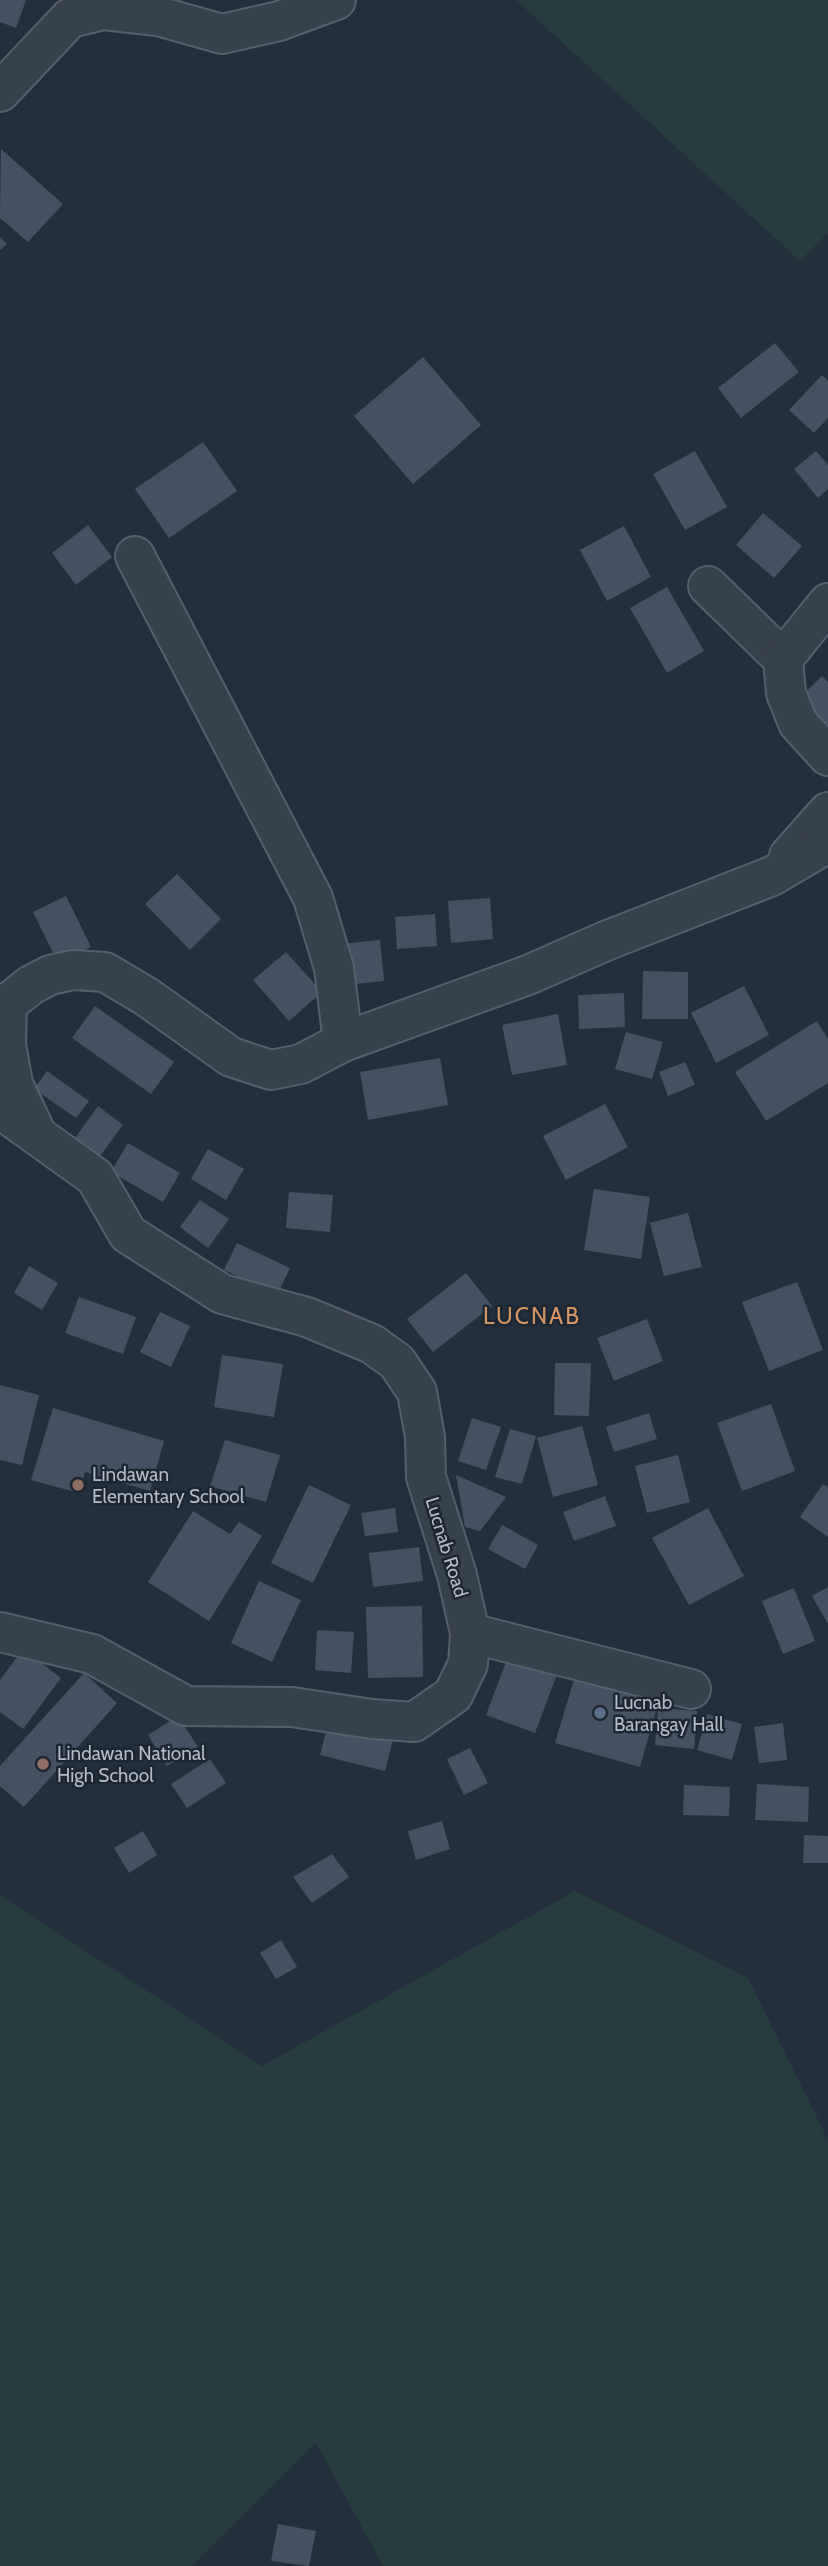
<svg xmlns="http://www.w3.org/2000/svg" width="828" height="2566" font-family="Cabin,sans-serif">
  <style>
    .green { fill: #263c3f }
    .building { fill: #455162 }
    .lines { fill: none; stroke-linecap: round; stroke-linejoin: round }
    .minor-casing { stroke: #565f6c; stroke-width: 42 }
    .minor { stroke: #38414e; stroke-width: 38 }
    .education-dot { fill: #8d6e63; stroke: #1d2633; stroke-width: 2.5 }
    .service-dot { fill: #5c6f8a; stroke: #1d2633; stroke-width: 2.5 }
    .labels { text-anchor: middle; stroke-width: 5; stroke-linejoin: round; paint-order: stroke }
    .poi-label { font-size: 19px; fill: #b4bcc9; stroke: #1d2633; text-anchor: start }
    .street-label { font-size: 19px; fill: #b4bcc9; stroke: #1d2633 }
    .quarter-label { font-size: 23px; letter-spacing: 2px; fill: #d59563; stroke: #1d2633 }
  </style>
  <rect width="100%" height="100%" fill="#242f3e"/>
  <g class="green">
    <path d="M516 0H828V233L800 261Z"/>
    <path d="M575 1891 748 1978 828 2140V2566H383L316 2443 192 2566H0V1895L262 2066Z"/>
  </g>
  <g class="building">
    <path d="M0 0H26L16 28 0 22Z"/>
    <path d="M1 149 63 204 28 242 0 218Z"/>
    <path d="M0 237 7 244 0 250Z"/>
    <path d="M775 343 799 372 741 418 718 388Z"/>
    <path d="M423 357 481 425 413 484 354 416Z"/>
    <path d="M822 375 828 381V418L814 433 789 410Z"/>
    <path d="M203 442 237 491 169 538 135 489Z"/>
    <path d="M695 451 727 507 685 530 653 474Z"/>
    <path d="M816 451 828 465V489L818 498 794 469Z"/>
    <path d="M763 513 802 546 774 578 736 545Z"/>
    <path d="M88 525 112 557 76 585 52 553Z"/>
    <path d="M624 526 651 577 607 601 580 550Z"/>
    <path d="M667 587 704 651 667 673 630 608Z"/>
    <path d="M822 676 828 682V731L798 700Z"/>
    <path d="M177 874 221 919 190 950 145 904Z"/>
    <path d="M66 896 91 947 58 963 33 912Z"/>
    <path d="M490 898 493 939 451 943 448 901Z"/>
    <path d="M435 914 437 946 397 949 395 917Z"/>
    <path d="M380 940 384 981 344 985 340 944Z"/>
    <path d="M286 952 322 992 289 1021 253 980Z"/>
    <path d="M643 971 688 972V1019H642Z"/>
    <path d="M744 986 769 1035 716 1063 691 1013Z"/>
    <path d="M624 993 625 1027 579 1029 578 995Z"/>
    <path d="M95 1006 174 1062 151 1094 72 1038Z"/>
    <path d="M558 1014 567 1065 512 1075 502 1025Z"/>
    <path d="M817 1021 828 1039V1083L766 1121 735 1072Z"/>
    <path d="M626 1032 663 1042 652 1079 615 1069Z"/>
    <path d="M440 1058 448 1105 368 1120 360 1072Z"/>
    <path d="M685 1062 695 1085 668 1096 659 1072Z"/>
    <path d="M47 1071 89 1101 76 1118 34 1089Z"/>
    <path d="M605 1104 628 1147 566 1180 543 1136Z"/>
    <path d="M98 1106 123 1125 95 1163 70 1145Z"/>
    <path d="M128 1143 180 1173 163 1202 111 1172Z"/>
    <path d="M208 1149 244 1169 226 1200 191 1179Z"/>
    <path d="M594 1189 650 1197 641 1259 584 1250Z"/>
    <path d="M289 1192 333 1195 330 1232 286 1228Z"/>
    <path d="M200 1200 229 1219 208 1248 180 1227Z"/>
    <path d="M688 1213 702 1267 664 1276 650 1223Z"/>
    <path d="M237 1243 290 1268 277 1295 224 1270Z"/>
    <path d="M29 1266 58 1283 42 1310 14 1293Z"/>
    <path d="M466 1273 492 1306 433 1352 407 1319Z"/>
    <path d="M797 1282 823 1350 769 1371 742 1302Z"/>
    <path d="M79 1297 136 1317 123 1354 65 1333Z"/>
    <path d="M160 1312 190 1326 171 1367 140 1352Z"/>
    <path d="M647 1319 663 1361 614 1381 597 1338Z"/>
    <path d="M222 1355 283 1364 274 1417 214 1407Z"/>
    <path d="M555 1363H591L589 1416 554 1415Z"/>
    <path d="M0 1385 39 1395 22 1465 0 1460Z"/>
    <path d="M771 1404 795 1471 742 1491 717 1423Z"/>
    <path d="M53 1408 164 1441 150 1491 85 1472 79 1493 31 1480Z"/>
    <path d="M649 1413 657 1439 614 1452 606 1427Z"/>
    <path d="M472 1418 501 1427 486 1470 458 1461Z"/>
    <path d="M582 1426 598 1485 553 1497 537 1438Z"/>
    <path d="M510 1429 536 1436 522 1484 495 1477Z"/>
    <path d="M225 1440 280 1455 266 1502 210 1486Z"/>
    <path d="M678 1455 690 1502 647 1513 635 1466Z"/>
    <path d="M456 1475 506 1497 480 1531 465 1527Z"/>
    <path d="M823 1484 828 1487V1537L800 1517Z"/>
    <path d="M309 1485 351 1505 313 1583 271 1563Z"/>
    <path d="M605 1496 616 1526 574 1541 563 1512Z"/>
    <path d="M395 1508 398 1532 365 1536 361 1513Z"/>
    <path d="M708 1508 744 1576 689 1605 652 1538Z"/>
    <path d="M193 1511 230 1534 239 1522 262 1536 209 1621 148 1582Z"/>
    <path d="M502 1525 538 1545 525 1569 488 1549Z"/>
    <path d="M419 1547 423 1581 373 1587 369 1553Z"/>
    <path d="M259 1581 301 1600 272 1662 231 1643Z"/>
    <path d="M828 1587V1624L812 1596Z"/>
    <path d="M794 1588 815 1641 783 1654 762 1601Z"/>
    <path d="M422 1606 423 1677 368 1678 366 1607Z"/>
    <path d="M317 1630 354 1632 351 1673 315 1670Z"/>
    <path d="M512 1646 561 1664 535 1733 486 1715Z"/>
    <path d="M23 1649 61 1678 23 1729 0 1712V1680Z"/>
    <path d="M84 1673 117 1703 24 1807 0 1786V1766Z"/>
    <path d="M576 1673 660 1697 640 1767 555 1743Z"/>
    <path d="M658 1708 697 1711 694 1749 655 1745Z"/>
    <path d="M707 1714 742 1724 732 1760 697 1750Z"/>
    <path d="M178 1716 198 1747 167 1766 148 1735Z"/>
    <path d="M329 1719 394 1735 385 1771 320 1755Z"/>
    <path d="M783 1723 787 1760 759 1763 754 1727Z"/>
    <path d="M470 1748 488 1783 464 1795 447 1759Z"/>
    <path d="M210 1759 226 1783 187 1808 171 1784Z"/>
    <path d="M757 1784 809 1787 808 1822 755 1820Z"/>
    <path d="M684 1785 730 1787 729 1816 683 1815Z"/>
    <path d="M442 1821 450 1849 416 1860 408 1831Z"/>
    <path d="M143 1831 157 1855 129 1873 114 1848Z"/>
    <path d="M804 1835 828 1836V1863H803Z"/>
    <path d="M332 1854 349 1877 312 1903 293 1877Z"/>
    <path d="M281 1940 297 1967 276 1979 260 1953Z"/>
    <path d="M278 2524 316 2531 309 2566 271 2561Z"/>
  </g>
  <g class="lines">
    <g class="minor-casing">
      <g id="minor">
        <path d="M0 92 70 18 103 10 158 16 222 34 279 21 336 0"/>
        <path d="M135 556 313 898 334 968 343 1042"/>
        <path d="M708 586 783 659"/>
        <path d="M828 603 783 659 786 693 798 723 828 756"/>
        <path d="M789 856 828 812"/>
        <path d="M0 1109 95 1177 128 1234 222 1294 307 1317 372 1344 397 1362 417 1392 425 1437 426 1477 457 1575 470 1633 468 1664 453 1695 414 1722 372 1719 292 1707 186 1706 92 1654 0 1632"/>
        <path d="M36 1133 13 1084 6 1044 7 1004 31 985 50 975 73 970 105 972 147 997 231 1057 271 1070 301 1064 343 1042 528 975 608 940 772 876 828 843"/>
        <path d="M470 1633 691 1689"/>
      </g>
    </g>
    <use href="#minor" class="minor"/>
  </g>
  <g class="education-dot">
    <circle cx="78" cy="1485" r="7"/>
    <circle cx="43" cy="1764" r="7"/>
  </g>
  <circle class="service-dot" cx="600" cy="1713" r="7"/>
  <g class="labels">
    <g class="poi-label">
      <text x="92" y="1481">Lindawan<tspan x="92" dy="22">Elementary School</tspan></text>
      <text x="614" y="1709">Lucnab<tspan x="614" dy="22">Barangay Hall</tspan></text>
      <text x="57" y="1760">Lindawan National<tspan x="57" dy="22">High School</tspan></text>
    </g>
    <g class="street-label">
      <text transform="translate(447 1547) rotate(73)" y="7">Lucnab Road</text>
    </g>
    <g class="quarter-label">
      <text x="532" y="1324">LUCNAB</text>
    </g>
  </g>
</svg>
